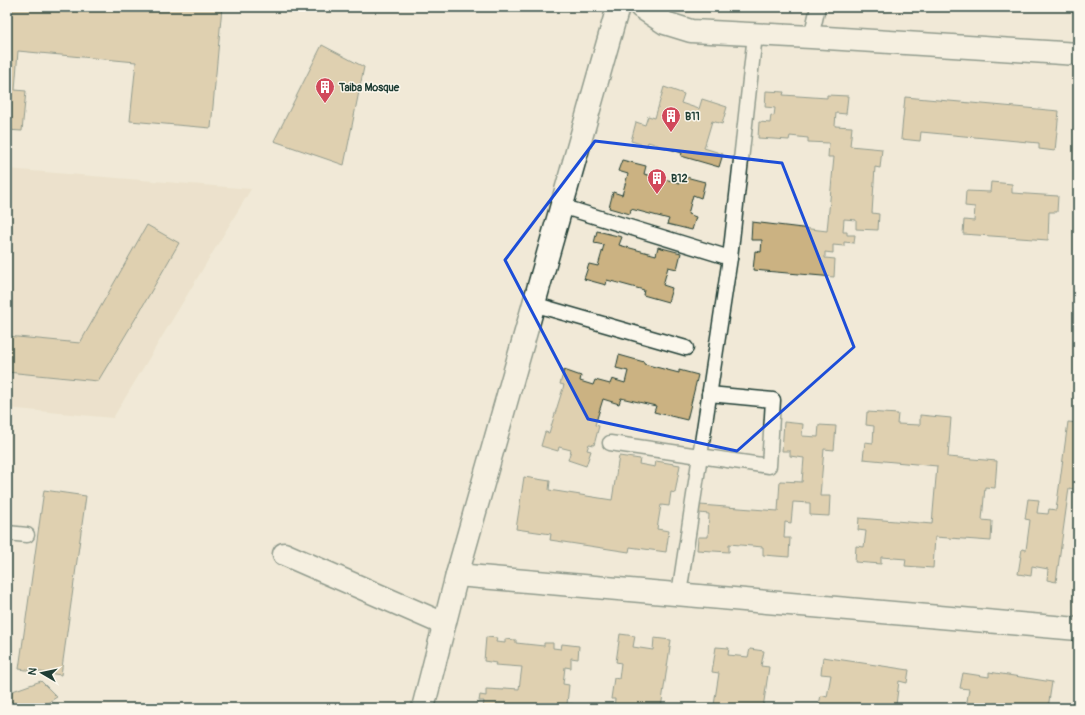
<svg xmlns="http://www.w3.org/2000/svg" width="1085" height="715" font-family="Pangolin,sans-serif">
  <style>
    .built { fill: #e6d8be }
    .building { fill: #cbb282; stroke: #1f3d34 }
    .lines { fill: none; stroke-linecap: round; stroke-linejoin: round }
    .service-casing { stroke: #1f3d34; stroke-width: 17 }
    .minor-casing { stroke: #1f3d34; stroke-width: 25 }
    .tertiary-casing { stroke: #1f3d34; stroke-width: 25 }
    .service { stroke: #fbf7ec; stroke-width: 14 }
    .minor { stroke: #fbf7ec; stroke-width: 22 }
    .tertiary { stroke: #fbf7ec; stroke-width: 22 }
    .marked { fill: none; stroke: #1d4ed8; stroke-width: 3; stroke-linejoin: round }
    .labels { text-anchor: middle; stroke-width: 3; stroke-linejoin: round; paint-order: stroke }
    .poi-label { font-size: 11px; font-weight: bold; fill: #1f3d34; stroke: #fbf7ec; text-anchor: start }
  </style>
  <rect width="100%" height="100%" fill="#f1e9d7"/>
  <filter id="ink" filterUnits="userSpaceOnUse"><feTurbulence type="fractalNoise" baseFrequency=".025" numOctaves="2"/><feDisplacementMap in="SourceGraphic" scale="8" xChannelSelector="R" yChannelSelector="G"/><feConvolveMatrix kernelMatrix="1 2 1 2 8 2 1 2 1" color-interpolation-filters="sRGB"/></filter>
  <g filter="url(#ink)">
    <path class="built" d="M7 169 251 189 113 418 7 408Z"/>
    <g class="building">
      <path d="M7 7H222L211 128 130 121 136 62 18 51 15 90 26 91 22 131 7 130Z"/>
      <path d="M322 45 364 67 344 165 274 141Z"/>
      <path d="M664 87 684 94 681 103 699 109 702 99 727 107 722 124 712 121 704 148 723 154 719 167 681 156 682 153 648 142 647 146 631 141 636 122 645 125 648 116 655 118Z"/>
      <path d="M766 91 784 92 783 95 827 98V95L848 96 846 114 836 113 835 126 852 127 850 146 882 149 880 168 875 167 872 213 879 214 878 230 856 229V220L844 219 843 232H847V235H855L854 243 844 242V246L833 245V253L825 252V258L835 259 834 277 753 270 755 251 761 252 762 240H751L752 222 827 231 834 157H828L829 143 808 142V138L790 136 789 140 758 138 759 122 770 123 771 115 774 116 775 108 765 107Z"/>
      <path d="M905 97 1059 111 1055 151 1039 149V143L921 132 920 141 901 139Z"/>
      <path d="M622 160 646 166 644 174 680 183 682 176 705 182 701 198 693 195 688 214 696 217 692 230 667 224 669 219 631 209 630 214 609 208 613 192 622 195 628 174 618 171Z"/>
      <path d="M991 182 1012 184V193L1058 196 1057 212H1049L1048 240 963 234 964 220 974 221 975 207 965 206 966 191 990 192Z"/>
      <path d="M147 225 179 243 137 316 98 381 7 372V336L80 343Z"/>
      <path d="M597 231 622 237 619 245 656 255 658 247 681 253 677 269 668 267 663 285 672 288 668 302 643 295 644 290 607 280 606 285 584 279 589 264 598 266 604 245 594 243Z"/>
      <path d="M619 355 644 362V364L679 373V370L698 375 687 420 654 412 656 406 621 398 619 404 603 399 595 425 599 426 594 445 589 444 587 450 591 451 586 466 568 460 571 450 559 447 558 451 541 446 545 432 549 433 564 385 560 384 564 370 581 376 580 381 593 385 595 380 610 384 612 379 625 383 628 371 616 368Z"/>
      <path d="M867 412 898 414 897 424 920 425V415L951 418 948 457 997 461 995 488 985 487 982 520 992 521 991 541 935 537 933 568 905 566 906 559 881 557V564L855 562 856 546 864 547 866 531 858 530 859 518 932 524 937 466 863 459 865 442 873 443 874 426 866 425Z"/>
      <path d="M784 422 803 424 802 436 818 437 819 425 836 426 834 450 824 449 820 496H830L829 516 810 515V503L793 502 791 523 785 522 784 538H790L789 557 763 555V547L729 544V552L697 550 698 537H708L709 514 699 513 700 505 778 511 780 481 802 482 804 458 790 456V451H782Z"/>
      <path d="M1068 422 1078 423V493V490L1069 488 1056 582 1047 580 1048 569 1032 566 1031 576 1018 574 1022 549 1026 550 1030 520 1025 519 1028 499 1039 500 1037 513 1048 514 1049 509 1056 510Z"/>
      <path d="M619 456 640 459 639 464 655 467 656 461 680 465 675 493 671 492 669 506 661 505 657 529 669 531 666 552 630 547 629 552 550 540 551 534 516 529 524 477 550 481 549 490 612 500Z"/>
      <path d="M44 490 86 496 61 675 19 669Z"/>
      <path d="M620 634 635 636 633 647 653 650 654 638 671 640 661 708H614L615 699H611L614 678 619 679 621 663 616 662Z"/>
      <path d="M486 637 497 638 496 642 505 643V639L516 640V643L544 646V643H553V648L561 649 562 644 579 646 578 659 571 658V668L565 667 563 684 569 685 567 704H573V708H525L503 706V708H483L484 701H479L480 695 486 696V689L504 690V688L519 689 522 667 495 665 496 663 484 661Z"/>
      <path d="M716 647 729 648 728 655 748 657 750 649 764 651 761 666 769 667 763 708H709V704L714 705 719 673 712 672Z"/>
      <path d="M823 657 909 670 907 683 899 681 896 705 904 706 903 708H870V707L849 704V708H836L819 705 821 695 827 697 831 675 821 674Z"/>
      <path d="M989 672 1052 682 1048 708H966L969 689 960 688 963 673 989 677Z"/>
      <path d="M41 681 57 697 39 708H7V693Z"/>
    </g>
    <g class="lines">
      <g class="service-casing">
        <g id="service">
          <path d="M811 37 818 7"/>
          <path d="M561 206 730 258"/>
          <path d="M533 304 686 348"/>
          <path d="M610 443 769 466 773 400 709 394"/>
          <path d="M7 533 27 535"/>
          <path d="M679 594 730 258 755 35"/>
        </g>
      </g>
      <g class="minor-casing">
        <g id="minor">
          <path d="M284 554 444 624"/>
          <path d="M457 575 1078 629"/>
          <path d="M423 708 457 575 618 7"/>
        </g>
      </g>
      <g class="tertiary-casing">
        <path id="tertiary" d="M641 7 665 23 691 31 811 37 1078 54"/>
      </g>
      <use href="#service" class="service"/>
      <use href="#minor" class="minor"/>
      <use href="#tertiary" class="tertiary"/>
    </g>
  </g>
  <path d="M0 0H1085V715H0ZM595 141 782 163 854 347 737 451 588 419 505 260Z" fill="#f1e9d7" fill-opacity=".55" fill-rule="evenodd"/>
  <path class="marked" d="M595 141 782 163 854 347 737 451 588 419 505 260Z"/>
  <defs>
    <g id="building-pin" transform="scale(1)"><path d="M0 17L-7.5 6A9.5 9.5 0 1 1 7.5 6Z" fill="#d1495b" stroke="#fbf7ec"/><path d="M-4-6H4V6H1V3H-1V6H-4ZM-2.5-4.3h1.7v1.8h-1.7ZM.8-4.3h1.7v1.8H.8ZM-2.5-1h1.7V.8h-1.7ZM.8-1h1.7V.8H.8Z" fill="#fff"/></g>
  </defs>
  <g fill-rule="evenodd">
    <use href="#building-pin" x="325" y="87"/>
    <use href="#building-pin" x="671" y="116"/>
    <use href="#building-pin" x="657" y="178"/>
  </g>
  <g class="labels">
    <g class="poi-label">
      <text x="339" y="91">Taiba Mosque</text>
      <text x="685" y="120">B11</text>
      <text x="671" y="182">B12</text>
    </g>
  </g>
  <rect width="1085" height="715" fill="none" stroke="#fbf7ec" stroke-width="24"/>
  <rect x="12" y="12" width="1061" height="691" fill="none" stroke="#1f3d34" stroke-width="1.5" filter="url(#ink)"/>
  <g transform="translate(42 673) rotate(279)" stroke="#fbf7ec" stroke-width="3" paint-order="stroke">
  <path d="M0-3L7 15L0 10L-7 15Z" fill="#1f3d34"/>
  <text y="-6" font-size="11" font-weight="bold" text-anchor="middle" fill="#1f3d34">N</text>
  </g>
</svg>
